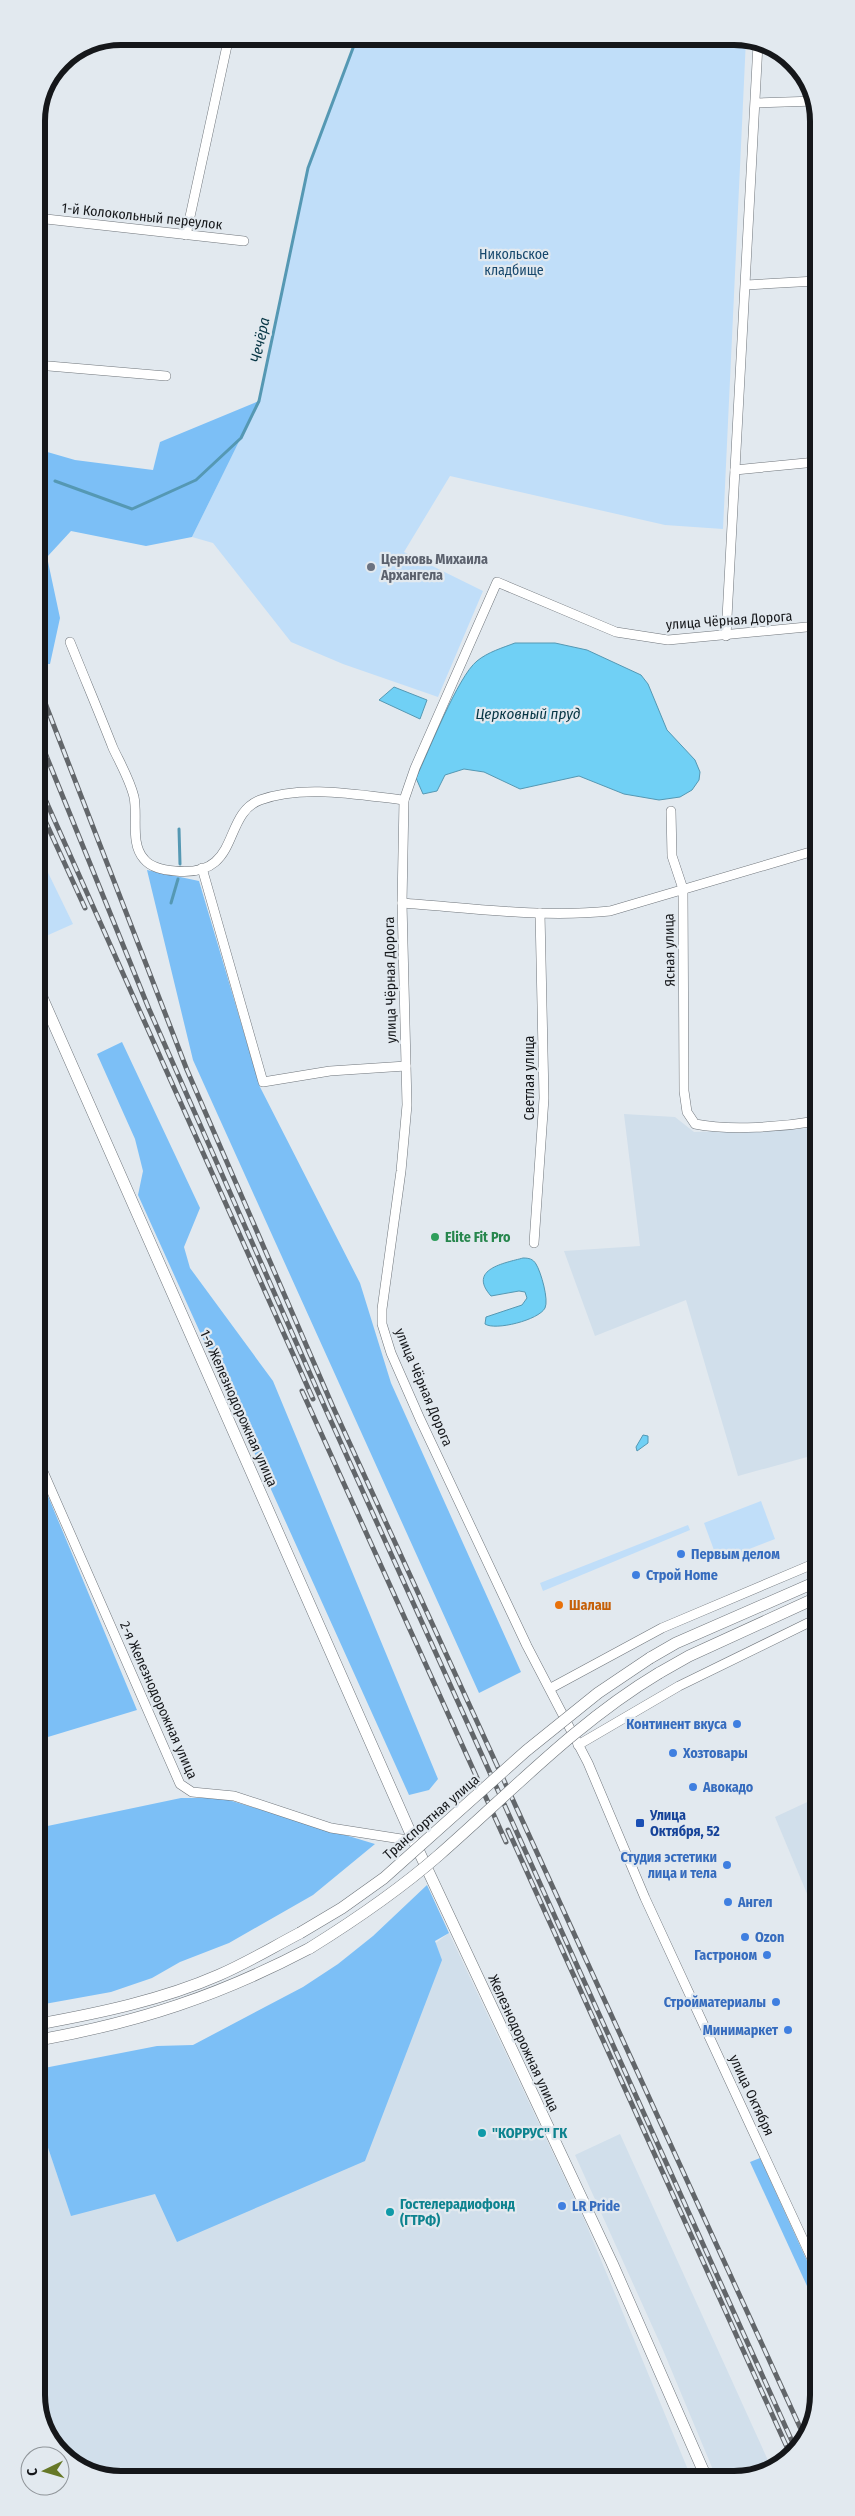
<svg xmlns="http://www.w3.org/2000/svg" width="855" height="2516" font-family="'Fira Sans Condensed',sans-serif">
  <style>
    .built { fill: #d1dfeb }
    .green { fill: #c0def9 }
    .forest { fill: #7cbff6 }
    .water { fill: #70d0f5; stroke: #5598b3 }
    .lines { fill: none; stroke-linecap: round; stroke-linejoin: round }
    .stream { stroke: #5598b3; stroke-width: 3 }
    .minor-casing { stroke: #6f757b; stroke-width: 10 }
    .tertiary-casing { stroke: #6f757b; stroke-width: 12 }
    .minor { stroke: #fff; stroke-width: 9 }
    .tertiary { stroke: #fff; stroke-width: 11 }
    .rail-casing { stroke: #62666a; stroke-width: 5 }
    .rail { stroke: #e2e9ef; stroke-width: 3; stroke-dasharray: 9; stroke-linecap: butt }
    .tertiary-bridge-casing { stroke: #6f757b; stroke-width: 12; stroke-linecap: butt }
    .tertiary-bridge { stroke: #fff; stroke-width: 11 }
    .worship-dot { fill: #6b7280; stroke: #e2e9ef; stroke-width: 2 }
    .leisure-dot { fill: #2e9e5b; stroke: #e2e9ef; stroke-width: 2 }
    .shop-dot { fill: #3f7fe0; stroke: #e2e9ef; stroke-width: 2 }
    .food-dot { fill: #e8710a; stroke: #e2e9ef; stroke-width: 2 }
    .transit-dot { fill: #1a4fb4; stroke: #e2e9ef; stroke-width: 2 }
    .culture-dot { fill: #0f9aa8; stroke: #e2e9ef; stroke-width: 2 }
    .labels { text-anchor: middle; stroke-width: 4.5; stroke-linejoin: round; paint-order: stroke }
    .street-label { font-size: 14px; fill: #15171a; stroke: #e2e9ef }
    .park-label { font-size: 14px; fill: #17486d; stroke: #e2e9ef }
    .worship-label { font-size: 14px; font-weight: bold; fill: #5b616d; stroke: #e2e9ef; text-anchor: start }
    .leisure-label { font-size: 14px; font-weight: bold; fill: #27864d; stroke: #e2e9ef; text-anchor: start }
    .shop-label { font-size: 14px; font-weight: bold; fill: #366cbe; stroke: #e2e9ef; text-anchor: start }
    .food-label { font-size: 14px; font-weight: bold; fill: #c56008; stroke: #e2e9ef; text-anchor: start }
    .transit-label { font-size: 14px; font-weight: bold; fill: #164399; stroke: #e2e9ef; text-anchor: start }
    .culture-label { font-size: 14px; font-weight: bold; fill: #0d838f; stroke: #e2e9ef; text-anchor: start }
    .water-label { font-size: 15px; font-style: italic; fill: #063544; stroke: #e2e9ef }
    .rim { fill: none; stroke: #15171a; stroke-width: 6 }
  </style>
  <rect width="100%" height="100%" fill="#e2e9ef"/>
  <g class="built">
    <path d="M624 1114 675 1117 694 1132 817 1128 818 1454 738 1476 686 1300 595 1336 564 1251 640 1246Z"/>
    <path d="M818 1797V1920L775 1817Z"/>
    <path d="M449 1933 584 2219 691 2477 116 2480 66 2459 39 2416V2121L71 2215Z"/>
    <path d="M620 2134 771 2467 755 2477H716L663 2350 575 2155Z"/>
  </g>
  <g class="green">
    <path d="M739 36 746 39 723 529 665 525 450 476 404 552 483 591 438 697 343 664 291 642 213 543 192 537 259 401 308 168 356 40Z"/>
    <path d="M37 850 73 924 37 940Z"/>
    <path d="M761 1501 775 1539 718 1561 704 1523Z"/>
    <path d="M688 1525 690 1530 543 1591 540 1583Z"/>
  </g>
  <g class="forest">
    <path d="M259 401 192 537 146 546 71 531 47 557 60 618 50 664H39L37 658V449L75 460 153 470 160 442Z"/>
    <path d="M147 870 199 881 260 1087 360 1283 391 1383 521 1672 479 1693 193 1060Z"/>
    <path d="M122 1042 200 1208 184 1247 190 1268 273 1381 438 1779 429 1790 409 1795 138 1195 143 1171 135 1139 97 1054Z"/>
    <path d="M38 1472 137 1710 38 1740Z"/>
    <path d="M181 1798H222L375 1844 313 1895 229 1943 180 1962 152 1978 111 1992 39 2005 38 1828Z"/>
    <path d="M427 1885 449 1933 435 1941 442 1960 365 2161 177 2242 155 2194 71 2216 39 2121V2069L157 2046 193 2045 303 1987 338 1964 373 1936Z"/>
    <path d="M760 2158 819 2287V2297L813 2299 750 2162Z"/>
  </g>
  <g class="water">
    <path d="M515 643H555L587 650 641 675 648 684 667 730 695 760 700 772 699 780 692 790 680 797 659 800 624 794 579 776 520 789 484 772 464 769 445 775 437 791 423 794 416 778C428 753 458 676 477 661 488 652 502 648 515 643Z"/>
    <path d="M394 687 427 700 420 719 379 700Z"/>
    <path d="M523 1258C529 1258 533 1259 536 1264 541 1272 549 1300 545 1308 539 1320 495 1331 485 1324L486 1317 522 1305 527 1298 525 1292 519 1291 491 1296C467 1269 505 1263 523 1258Z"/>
    <path d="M643 1435 648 1436V1443L637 1451 636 1447Z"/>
  </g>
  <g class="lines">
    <g class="stream">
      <path d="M55 481 132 509 196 480 241 438 259 401 308 168 356 40"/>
      <path d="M179 829 180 864"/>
      <path d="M171 903 178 879"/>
    </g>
    <g class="minor-casing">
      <g id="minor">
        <path d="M757 103 816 101"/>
        <path d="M37 218 244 241"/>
        <path d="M186 235 228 41"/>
        <path d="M746 285 816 281"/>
        <path d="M37 365 166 376"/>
        <path d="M735 470 816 462"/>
        <path d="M817 626 668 640 616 632 497 582 415 768 404 800 402 903 407 1105 401 1171 382 1309V1324L391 1353 420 1419 527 1646 588 1763 645 1898 819 2274"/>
        <path d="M726 636 758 44"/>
        <path d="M70 642C84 677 99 712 113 748 120 763 130 780 134 797 138 816 130 844 144 859 151 868 164 870 175 871 242 878 221 815 260 800 303 784 359 795 404 800"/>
        <path d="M671 811 672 856 683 889 684 1091 687 1112 695 1124C730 1131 782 1127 817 1121"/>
        <path d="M202 868 263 1082 330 1071 406 1066"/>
        <path d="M402 903C470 908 542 918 610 911L817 850"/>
        <path d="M534 1243 544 1098 540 913"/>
        <path d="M38 1460 180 1784 192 1792 234 1796 331 1828 414 1841"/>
        <path d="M551 1688 662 1628 818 1562"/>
        <path d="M578 1745 679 1686 818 1618"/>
      </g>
    </g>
    <g class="tertiary-casing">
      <g id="tertiary">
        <path d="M37 986 414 1841 612 2263 706 2477"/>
        <path d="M650 1658 676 1643 818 1581"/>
        <path d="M659 1673 689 1656 818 1597"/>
        <path d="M39 2024C99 2013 162 2000 219 1975 247 1963 273 1947 300 1933"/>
        <path d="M39 2040C139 2022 219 1996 310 1948"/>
      </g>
    </g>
    <use href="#minor" class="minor"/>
    <use href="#tertiary" class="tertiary"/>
    <g class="rail-casing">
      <g id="rail">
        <path d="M37 682 187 1070 333 1407 804 2436"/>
        <path d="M37 733 149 1009 326 1410 796 2450"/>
        <path d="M37 781 313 1399"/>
        <path d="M37 803 85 908"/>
        <path d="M302 1391 506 1842"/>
        <path d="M508 1830 790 2454"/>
      </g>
    </g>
    <use href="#rail" class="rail"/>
    <g class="tertiary-bridge-casing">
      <g id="tertiary-bridge">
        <path d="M300 1933 342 1908 384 1878 526 1751 598 1693 650 1658"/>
        <path d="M310 1948C355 1920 399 1890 439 1855 511 1792 577 1722 659 1673"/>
      </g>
    </g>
    <use href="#tertiary-bridge" class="tertiary-bridge"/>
  </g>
  <circle class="worship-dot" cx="371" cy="567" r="5"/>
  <circle class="leisure-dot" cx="435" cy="1237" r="5"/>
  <g class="shop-dot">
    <circle cx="681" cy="1554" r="5"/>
    <circle cx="636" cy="1575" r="5"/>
    <circle cx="737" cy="1724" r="5"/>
    <circle cx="673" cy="1753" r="5"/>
    <circle cx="693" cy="1787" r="5"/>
    <circle cx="727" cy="1865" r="5"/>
    <circle cx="728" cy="1902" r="5"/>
    <circle cx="745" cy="1937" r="5"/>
    <circle cx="767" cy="1955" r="5"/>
    <circle cx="776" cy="2002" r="5"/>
    <circle cx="788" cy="2030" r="5"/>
    <circle cx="562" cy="2206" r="5"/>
  </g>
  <circle class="food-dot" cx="559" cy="1605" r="5"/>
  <rect class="transit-dot" x="635" y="1818" width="10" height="10" rx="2.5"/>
  <g class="culture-dot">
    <circle cx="482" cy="2133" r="5"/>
    <circle cx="390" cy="2212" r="5"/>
  </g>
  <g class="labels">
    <g class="street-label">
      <text transform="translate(142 216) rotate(6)" y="5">1-й Колокольный переулок</text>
      <text transform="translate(729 620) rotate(-4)" y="5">улица Чёрная Дорога</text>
      <text transform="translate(669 950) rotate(-91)" y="5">Ясная улица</text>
      <text transform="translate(390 980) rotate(-91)" y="5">улица Чёрная Дорога</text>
      <text transform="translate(529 1078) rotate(-90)" y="5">Светлая улица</text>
      <text transform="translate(424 1387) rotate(67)" y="5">улица Чёрная Дорога</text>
      <text transform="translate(239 1408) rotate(66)" y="5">1-я Железнодорожная улица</text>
      <text transform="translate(159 1700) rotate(66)" y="5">2-я Железнодорожная улица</text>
      <text transform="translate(431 1817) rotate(-41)" y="5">Транспортная улица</text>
      <text transform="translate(524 2043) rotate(65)" y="5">Железнодорожная улица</text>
      <text transform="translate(752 2095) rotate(65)" y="5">улица Октября</text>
    </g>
    <g class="park-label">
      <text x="514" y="259">Никольское<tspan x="514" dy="16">кладбище</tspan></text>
    </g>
    <g class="worship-label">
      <text x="381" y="564">Церковь Михаила<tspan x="381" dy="16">Архангела</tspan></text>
    </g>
    <g class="leisure-label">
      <text x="445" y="1242">Elite Fit Pro</text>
    </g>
    <g class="shop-label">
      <text x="691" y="1559">Первым делом</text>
      <text x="646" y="1580">Строй Home</text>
      <text x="727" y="1729" text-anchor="end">Континент вкуса</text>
      <text x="683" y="1758">Хозтовары</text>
      <text x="703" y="1792">Авокадо</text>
      <text x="717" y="1862" text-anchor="end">Студия эстетики<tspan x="717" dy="16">лица и тела</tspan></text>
      <text x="738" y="1907">Ангел</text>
      <text x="755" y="1942">Ozon</text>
      <text x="757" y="1960" text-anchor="end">Гастроном</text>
      <text x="766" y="2007" text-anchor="end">Стройматериалы</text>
      <text x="778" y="2035" text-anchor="end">Минимаркет</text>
      <text x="572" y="2211">LR Pride</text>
    </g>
    <g class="food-label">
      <text x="569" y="1610">Шалаш</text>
    </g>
    <g class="transit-label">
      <text x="650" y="1820">Улица<tspan x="650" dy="16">Октября, 52</tspan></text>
    </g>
    <g class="culture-label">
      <text x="492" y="2138">"КОРРУС" ГК</text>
      <text x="400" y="2209">Гостелерадиофонд<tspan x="400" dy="16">(ГТРФ)</tspan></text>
    </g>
    <g class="water-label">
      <text transform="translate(260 340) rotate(-78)" y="5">Чечёра</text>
      <text x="528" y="719">Церковный пруд</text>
    </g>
  </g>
  <path d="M0 0H855V2516H0ZM121 45H734A76 76 0 0 1 810 121V2395A76 76 0 0 1 734 2471H121A76 76 0 0 1 45 2395V121A76 76 0 0 1 121 45Z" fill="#e2e9ef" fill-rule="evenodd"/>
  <path class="rim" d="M121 45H734A76 76 0 0 1 810 121V2395A76 76 0 0 1 734 2471H121A76 76 0 0 1 45 2395V121A76 76 0 0 1 121 45Z"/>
  <g transform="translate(45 2471) rotate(265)"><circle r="24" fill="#e2e9ef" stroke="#90959a"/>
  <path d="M0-4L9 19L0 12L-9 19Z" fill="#667827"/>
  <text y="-8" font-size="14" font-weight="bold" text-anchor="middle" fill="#15171a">С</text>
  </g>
</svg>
